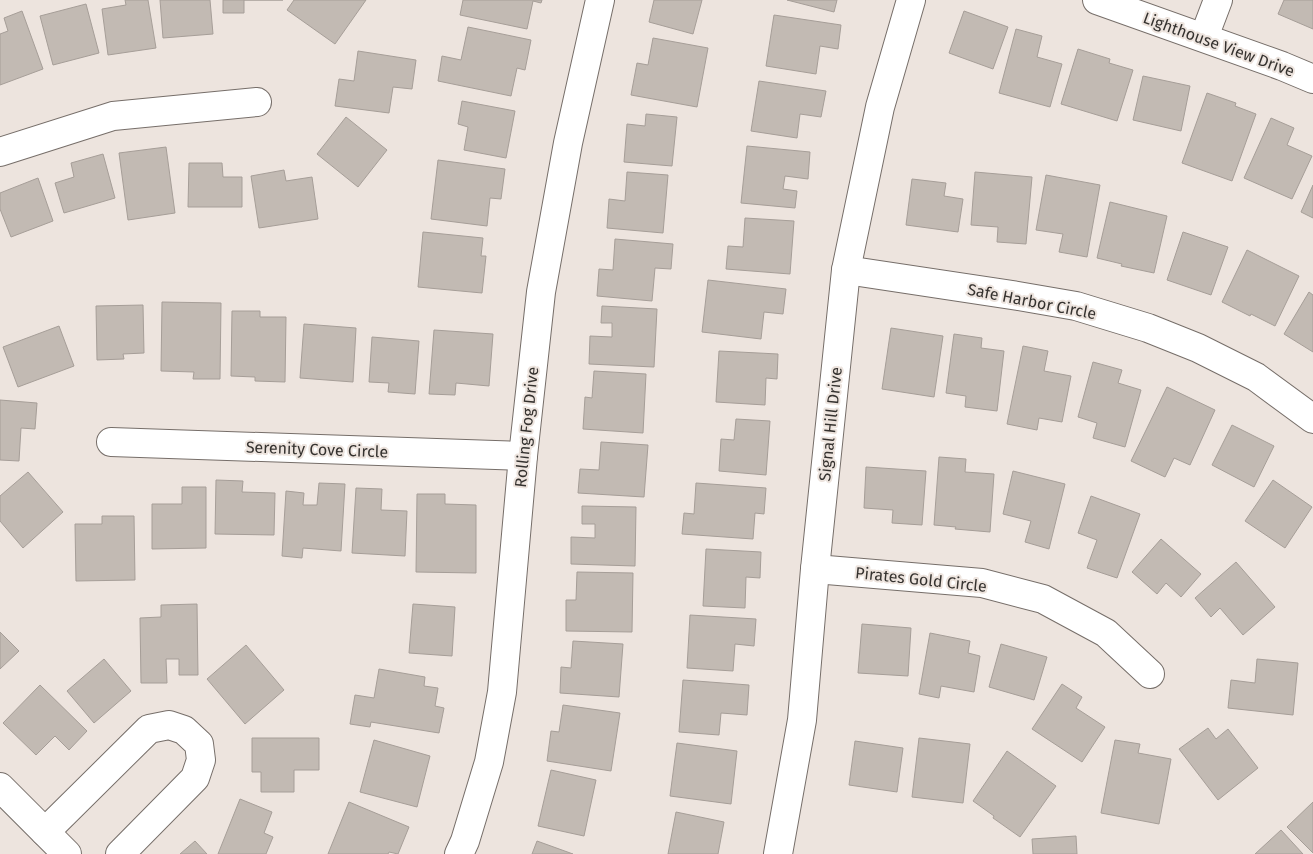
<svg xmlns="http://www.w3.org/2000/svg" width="1313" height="854" font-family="'Fira Sans',sans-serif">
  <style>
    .building { fill: #c2bab3; stroke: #a69e98 }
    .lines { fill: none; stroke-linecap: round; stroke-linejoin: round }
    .minor-casing { stroke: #766e69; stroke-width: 30 }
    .minor { stroke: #fff; stroke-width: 28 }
    .labels { text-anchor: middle; stroke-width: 4; stroke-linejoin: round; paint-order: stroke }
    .street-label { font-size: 16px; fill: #35322f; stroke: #ede4de }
  </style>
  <rect width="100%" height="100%" fill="#ede4de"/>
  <g class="building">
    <path d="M125 0H148L156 48 108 55 102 9 126 5Z"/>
    <path d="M160 0H210L213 34 163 38Z"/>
    <path d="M223 0H283H244V13H223Z"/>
    <path d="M294 0H366L335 44 287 10Z"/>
    <path d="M463 0H542L541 3 533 1 527 29 460 15Z"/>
    <path d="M654 0H702L693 34 649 22Z"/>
    <path d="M787 0H837L834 12Z"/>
    <path d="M1284 0H1313V29L1278 14Z"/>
    <path d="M86 4 99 53 53 65 40 16Z"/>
    <path d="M22 11 43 69 0 85V34L8 31 4 18Z"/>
    <path d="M964 11 1008 27 993 69 949 53Z"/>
    <path d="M774 15 841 25 838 49 820 46 816 74 766 66Z"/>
    <path d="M468 27 531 40 525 70 517 68 511 96 438 81 442 56 461 60Z"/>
    <path d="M1016 29 1042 36 1037 57 1062 64 1050 107 999 93Z"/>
    <path d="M653 38 708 48 697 107 631 95 637 63 648 65Z"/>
    <path d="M1078 49 1110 59 1109 63 1133 70 1117 121 1061 104Z"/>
    <path d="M358 51 416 60 412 89 393 87 389 113 335 106 339 79 354 81Z"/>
    <path d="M1143 76 1190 86 1181 131 1133 120Z"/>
    <path d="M759 81 826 91 821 117 800 114 797 138 751 131Z"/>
    <path d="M1207 93 1236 103 1235 106 1256 114 1232 181 1182 163Z"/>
    <path d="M462 101 515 111 506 158 464 150 468 127 458 124Z"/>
    <path d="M646 114 677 117 672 166 624 162 627 124 645 126Z"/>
    <path d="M346 117 387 150 358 187 317 154Z"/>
    <path d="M1271 118 1294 128 1287 145 1312 156 1292 199 1244 178Z"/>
    <path d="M747 146 810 152 808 179 785 176 783 189 797 191 795 208 741 203Z"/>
    <path d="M166 147 175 213 128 220 119 153Z"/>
    <path d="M103 154 115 198 64 213 55 183 74 177 71 163Z"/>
    <path d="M438 160 505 169 501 199 490 198 487 226 431 219Z"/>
    <path d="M189 163H222L223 177H242V207H188Z"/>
    <path d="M284 170 286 181 312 177 318 219 259 228 251 176Z"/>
    <path d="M627 172 668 175 663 233 607 228 609 199 625 201Z"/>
    <path d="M975 172 1032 177 1026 244 997 242 998 227 971 225Z"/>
    <path d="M1046 175 1100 185 1087 257 1059 252 1063 234 1036 230Z"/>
    <path d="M38 178 53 221 11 237 0 209V193Z"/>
    <path d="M912 179 946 183 944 196 963 199 958 232 906 225Z"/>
    <path d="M1313 185V218L1301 212Z"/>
    <path d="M1110 202 1167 216 1154 273 1121 266 1122 264 1097 258Z"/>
    <path d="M745 218 794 221 790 274 726 269 728 246 743 247Z"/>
    <path d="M423 232 483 238 481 256H486L482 293 418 287Z"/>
    <path d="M1183 232 1228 247 1211 295 1167 280Z"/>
    <path d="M615 239 673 244 671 269 655 268 652 301 597 296 599 269 613 270Z"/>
    <path d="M1247 250 1299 276 1275 326 1251 314 1250 316 1222 302Z"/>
    <path d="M708 280 786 289 783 314 764 312 761 339 702 332Z"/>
    <path d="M1309 292 1313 295V352L1284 334Z"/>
    <path d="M162 302 221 303 220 379H193L194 372 161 371Z"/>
    <path d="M143 305 144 353 123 354 124 359 97 360 96 306Z"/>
    <path d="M602 306 657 309 654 367 589 364 590 336 612 337V323H601Z"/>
    <path d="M232 311H260V317H286L285 382 255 381V377L231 376Z"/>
    <path d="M304 324 356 328 353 382 300 378Z"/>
    <path d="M59 326 74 366 18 387 3 347Z"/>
    <path d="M891 328 943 336 934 397 882 389Z"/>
    <path d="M434 330 493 334 489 386 456 383 455 395 429 394Z"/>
    <path d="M954 334 982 338 981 348 1004 351 997 411 965 407 966 396 946 393Z"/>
    <path d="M372 337 419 341 415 394 388 392 389 383 369 382Z"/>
    <path d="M1023 346 1048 351 1044 371 1071 376 1062 422 1039 418 1037 430 1007 424Z"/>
    <path d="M719 351 778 354 777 379 766 378 765 405 716 402Z"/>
    <path d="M1093 362 1122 370 1118 383 1141 390 1125 447 1093 438 1097 423 1078 417Z"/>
    <path d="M594 371 646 374 643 433 583 429 585 397 592 398Z"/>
    <path d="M1167 387 1215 410 1190 465 1174 458 1165 477 1131 461Z"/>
    <path d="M0 400 37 403 35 429 21 428 19 461 0 460Z"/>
    <path d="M736 419 770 421 766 475 719 471 721 439 734 440Z"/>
    <path d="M1232 425 1274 446 1254 487 1212 465Z"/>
    <path d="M601 442 648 445 644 497 578 493 580 469 599 470Z"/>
    <path d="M939 457 966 459 965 472 994 474 990 532 955 529 956 527 934 525Z"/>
    <path d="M866 467 926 471 922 525 892 523 893 510 864 508Z"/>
    <path d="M1013 471 1065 484 1049 549 1025 542 1031 521 1003 514Z"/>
    <path d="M28 472 63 512 23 548 0 521V496Z"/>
    <path d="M216 480 243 481 242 492 275 493 274 535 215 534Z"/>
    <path d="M1273 480 1312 507 1285 548 1245 521Z"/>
    <path d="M319 483 345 484 341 551 303 548 302 558 282 556 286 491 304 493 303 505H317Z"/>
    <path d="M696 483 766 488 764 514 755 513 753 539 682 534 684 513 694 514Z"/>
    <path d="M182 487H206V548L152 549V504H182Z"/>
    <path d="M356 488 382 489 381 510 407 511 405 556 352 553Z"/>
    <path d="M417 494H445V504L476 505V573L416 572Z"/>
    <path d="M1091 496 1140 514 1117 578 1087 568 1097 540 1078 533Z"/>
    <path d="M582 506 636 507 635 566 571 564V537L595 538V524H582Z"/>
    <path d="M102 516H134L135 580 76 581 75 524H102Z"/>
    <path d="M1161 539 1201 574 1181 597 1166 583 1157 594 1132 572Z"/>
    <path d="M706 549 761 552 760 578 746 577 745 608 703 606Z"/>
    <path d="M1236 562 1275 607 1243 635 1220 608 1211 617 1195 598Z"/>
    <path d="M577 572 633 573 632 632 566 631V600H576Z"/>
    <path d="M197 604 198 675H179V659H166L167 683H141L140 618 161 617V605Z"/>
    <path d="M413 604 455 607 452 656 409 653Z"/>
    <path d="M690 615 756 619 754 646 735 644 733 671 687 668Z"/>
    <path d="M862 624 911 628 908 676 858 673Z"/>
    <path d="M0 632 19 651 0 669Z"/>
    <path d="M930 633 970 641 968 653 980 656 974 692 941 686 939 698 919 694Z"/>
    <path d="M573 641 623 644 619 697 560 693 561 667 571 668Z"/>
    <path d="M1001 644 1047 657 1034 700 989 687Z"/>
    <path d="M246 645 284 690 245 724 207 679Z"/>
    <path d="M104 659 131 691 94 723 67 691Z"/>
    <path d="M1257 659 1298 663 1293 715 1228 708 1231 680 1255 683Z"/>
    <path d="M379 669 425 677 424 686 438 688 435 706 444 708 439 733 371 722 370 727 350 724 355 695 374 698Z"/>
    <path d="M683 680 749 685 747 715 721 713 719 735 679 732Z"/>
    <path d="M1062 684 1082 697 1076 708 1105 727 1082 762 1032 729Z"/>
    <path d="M40 685 87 731 69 750 55 736 36 755 3 723Z"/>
    <path d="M563 705 620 713 611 771 547 761 551 731 559 732Z"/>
    <path d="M1208 728 1216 739 1228 729 1258 768 1218 800 1179 749Z"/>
    <path d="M252 738H319V770H294V792H261V772H252Z"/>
    <path d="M919 738 970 744 963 803 912 797Z"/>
    <path d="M374 740 430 756 417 807 360 792Z"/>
    <path d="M1115 740 1140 744 1138 753 1171 759 1159 824 1101 813Z"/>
    <path d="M855 741 903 748 897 792 849 785Z"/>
    <path d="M677 743 737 751 731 804 670 796Z"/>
    <path d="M1007 751 1056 786 1020 837 993 818 994 816 973 801Z"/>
    <path d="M551 770 596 780 584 836 538 826Z"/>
    <path d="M240 799 272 812 264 833 273 837 266 854H218Z"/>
    <path d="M349 802 409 827 398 854 389 852 388 854H328Z"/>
    <path d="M1313 802V853L1287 827Z"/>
    <path d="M676 812 724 822 718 854H668Z"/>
    <path d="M1281 830 1303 854H1255Z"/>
    <path d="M1076 836 1077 854H1033L1032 839Z"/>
    <path d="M195 841 207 854H180Z"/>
    <path d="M537 841 573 854H532Z"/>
  </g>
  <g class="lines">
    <g class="minor-casing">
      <g id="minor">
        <path d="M1097 0 1282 66 1313 79"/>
        <path d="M1204 37 1218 0"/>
        <path d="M0 152 113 116 257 102"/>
        <path d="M846 270 1018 296 1076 306 1148 328 1198 348 1256 377 1313 419"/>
        <path d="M111 442 523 456"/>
        <path d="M815 569 982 583 1043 599 1106 633 1150 674"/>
        <path d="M0 787 67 854"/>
        <path d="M45 832 149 729 169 725 184 730 199 744 201 760 195 778 120 854"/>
        <path d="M459 854 465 841 489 762 502 692 523 456 541 292 568 143 600 0"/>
        <path d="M778 854 802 720 815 569 846 270 880 107 911 0"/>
      </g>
    </g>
    <use href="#minor" class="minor"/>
  </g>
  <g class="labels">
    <g class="street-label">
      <text transform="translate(1219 44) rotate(20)" y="6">Lighthouse View Drive</text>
      <text transform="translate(1032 301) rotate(11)" y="6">Safe Harbor Circle</text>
      <text transform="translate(830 424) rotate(-84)" y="6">Signal Hill Drive</text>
      <text transform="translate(526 427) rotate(-84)" y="6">Rolling Fog Drive</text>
      <text transform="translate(317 449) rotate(2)" y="6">Serenity Cove Circle</text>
      <text transform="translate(921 579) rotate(6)" y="6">Pirates Gold Circle</text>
    </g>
  </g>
</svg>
